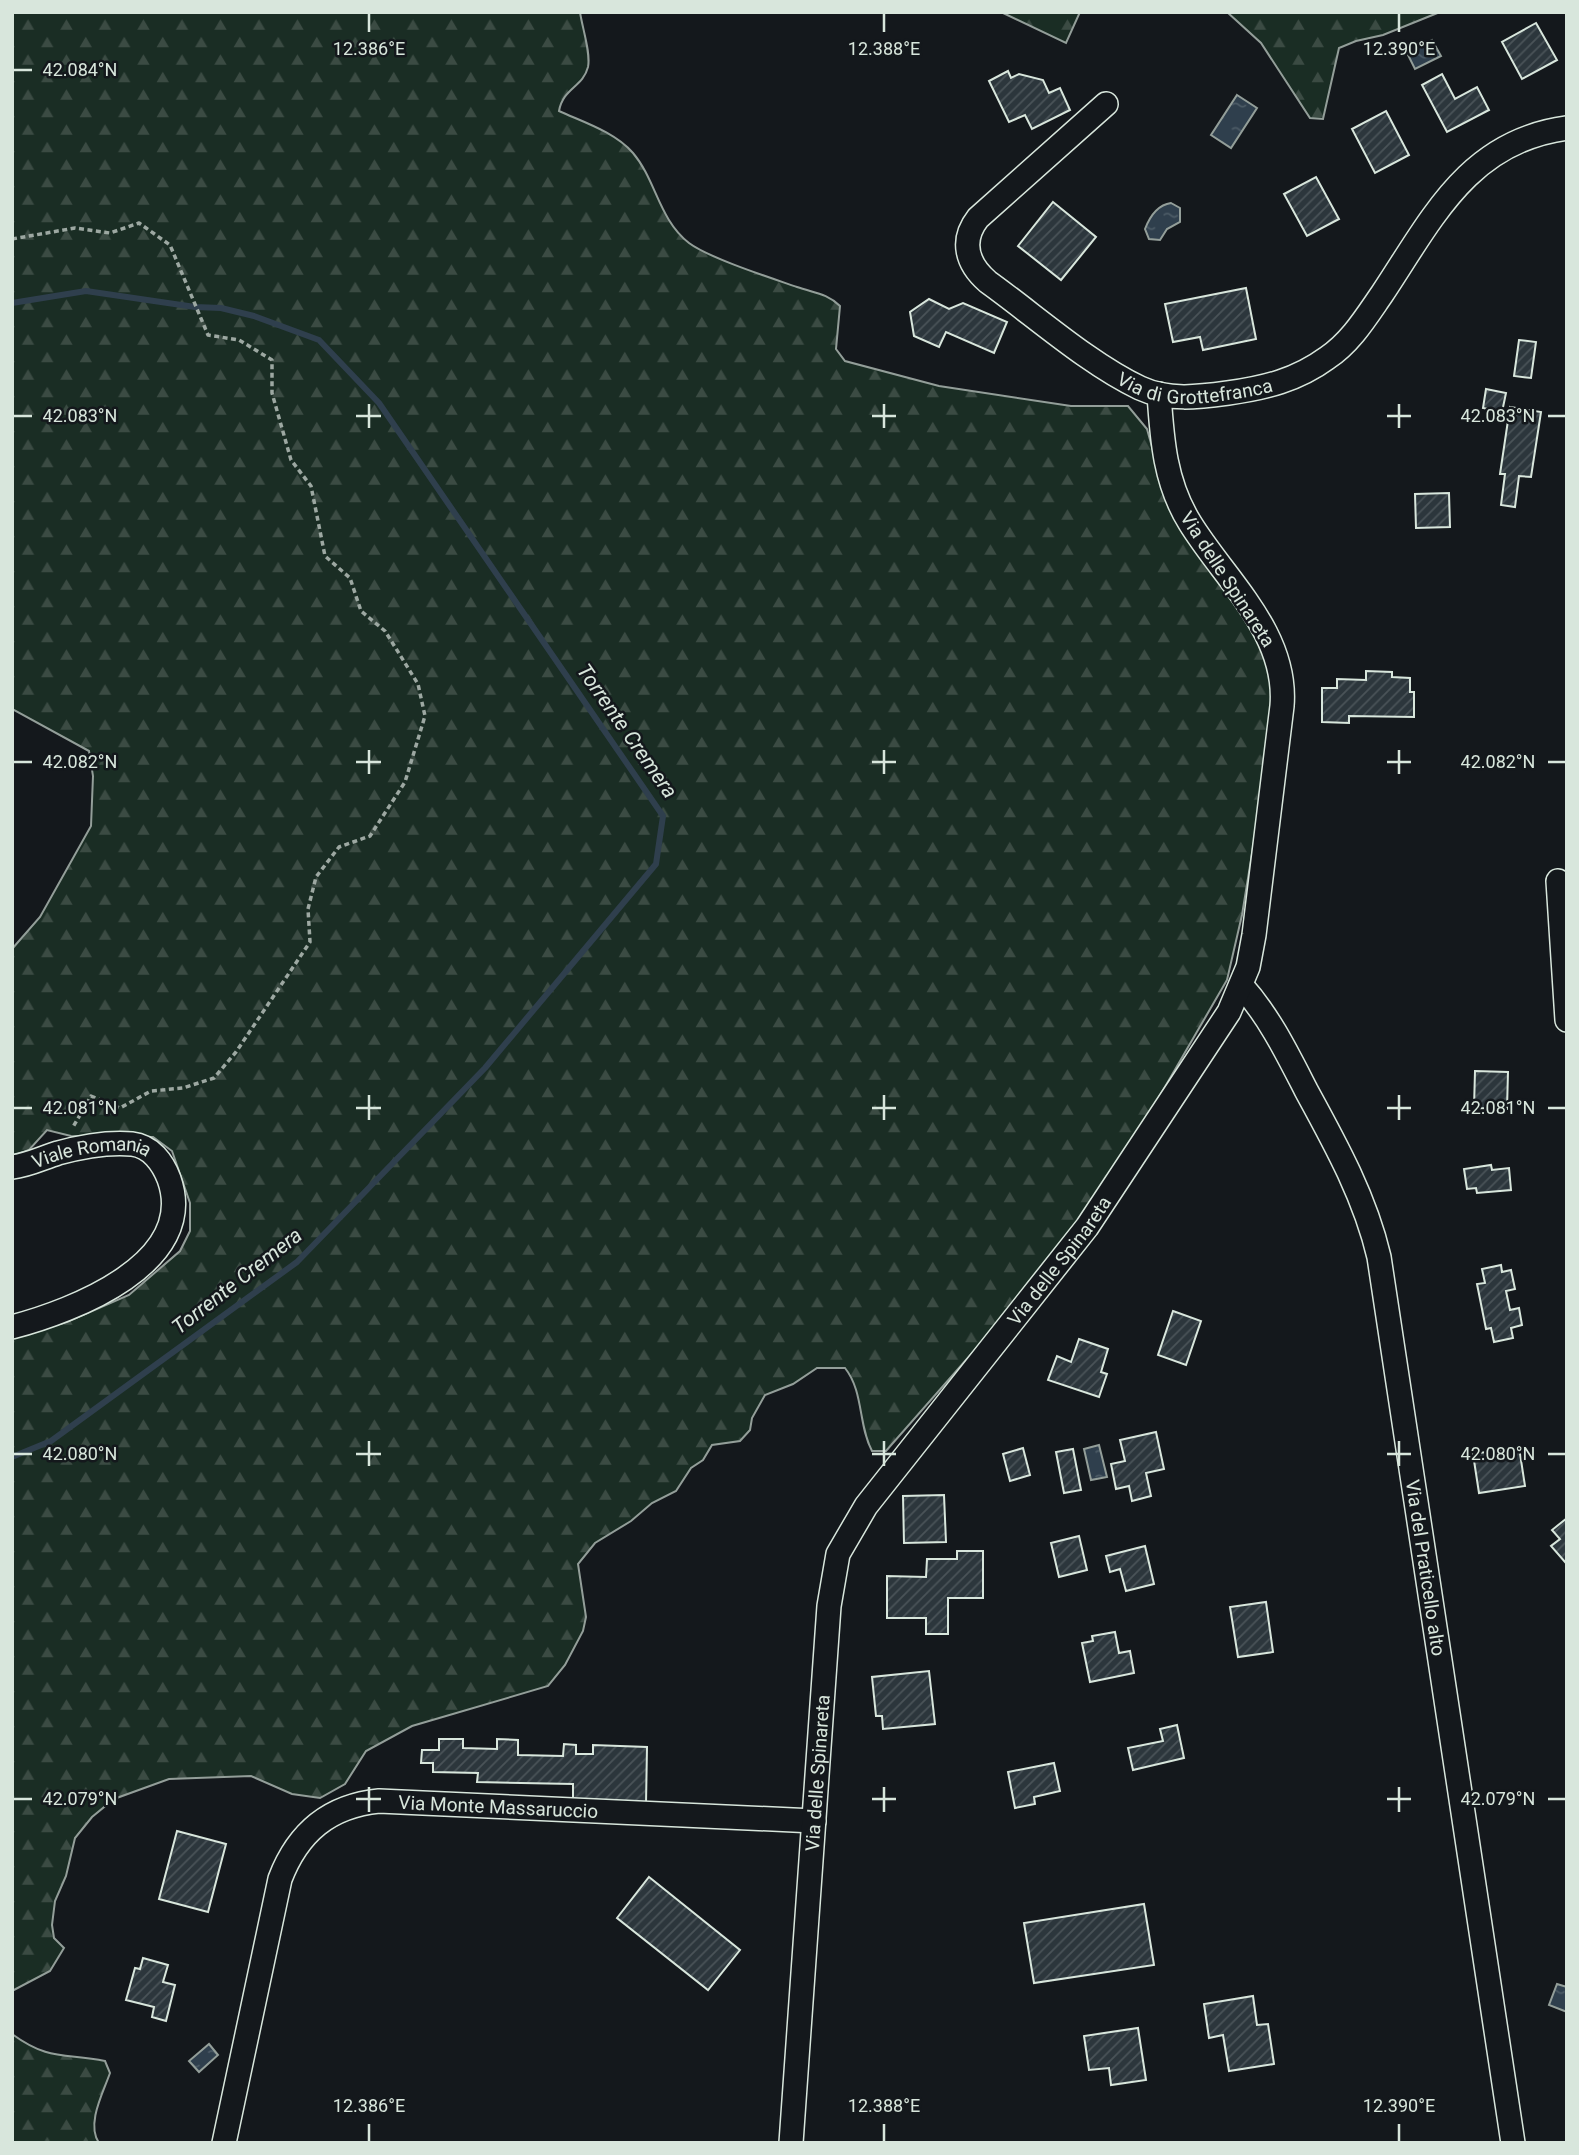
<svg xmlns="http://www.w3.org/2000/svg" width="1579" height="2155" font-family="Roboto,sans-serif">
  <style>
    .forest { fill: url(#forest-firs); stroke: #939e99; stroke-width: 2 }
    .water { fill: url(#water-ripples); stroke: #939e99; stroke-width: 2 }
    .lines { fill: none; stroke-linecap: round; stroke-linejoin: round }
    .stream { stroke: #2f3f4d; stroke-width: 6 }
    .building { fill: url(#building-hatch); stroke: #d8e6dc; stroke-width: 2 }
    .minor-casing { stroke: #d8e6dc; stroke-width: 26 }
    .path { stroke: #9da8a2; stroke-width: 3.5; stroke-dasharray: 5 3.5; stroke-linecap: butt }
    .minor { stroke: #14181c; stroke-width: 23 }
    .ticks { fill: none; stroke: #d8e6dc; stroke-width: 2.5 }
    .labels { text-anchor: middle; stroke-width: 5; stroke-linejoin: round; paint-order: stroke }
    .street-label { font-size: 19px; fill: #d8e6dc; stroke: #14181c }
    .water-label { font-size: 21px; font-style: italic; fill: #d8e6dc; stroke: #14181c }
    .ticks-label { font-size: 18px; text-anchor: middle; fill: #d8e6dc; stroke: #14181c; stroke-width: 5; stroke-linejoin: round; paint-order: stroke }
  </style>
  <defs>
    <pattern id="forest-firs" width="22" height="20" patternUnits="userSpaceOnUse" patternTransform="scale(1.75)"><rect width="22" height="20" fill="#1a2d24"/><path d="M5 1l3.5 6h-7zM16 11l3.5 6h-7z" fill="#3b4b43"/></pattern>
    <pattern id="water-ripples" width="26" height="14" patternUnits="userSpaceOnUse" patternTransform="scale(1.75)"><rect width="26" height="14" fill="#2f3f4d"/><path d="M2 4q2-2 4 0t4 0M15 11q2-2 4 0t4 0" fill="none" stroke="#4c5b66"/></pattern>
    <pattern id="building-hatch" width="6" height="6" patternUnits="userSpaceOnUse" patternTransform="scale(1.75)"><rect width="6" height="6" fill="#2c363c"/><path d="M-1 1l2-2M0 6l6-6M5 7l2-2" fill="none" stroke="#4a5358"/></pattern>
  </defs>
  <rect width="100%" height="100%" fill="#14181c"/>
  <g class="forest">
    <path d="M12 12H580C582 27 591 53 588 67 583 87 563 88 559 111 583 122 615 132 633 153 656 180 659 220 689 243 709 258 771 278 797 287 814 293 827 293 840 306L836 349 845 361 939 386 1071 406H1128L1147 429 1161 479 1257 628 1274 683 1266 768 1242 915 1227 980 1151 1111 1052 1262 886 1451H872C858 1425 864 1392 845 1368H817L793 1384 765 1395 752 1418 750 1430 740 1441 712 1445 703 1460 691 1468 676 1491 652 1503 631 1521 595 1543 578 1564 586 1617 583 1631 565 1665 548 1686 412 1726 366 1751 345 1784 320 1798 292 1794 251 1776 169 1779 114 1799 92 1817 75 1838 66 1876 55 1901 52 1925 54 1938 64 1948 50 1971 12 1991V1336L67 1322 129 1295 180 1251 190 1231V1203L172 1151 153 1137 71 1136 47 1130 29 1150 12 1156V949L40 917 91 826 93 776 89 751 12 709Z"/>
    <path d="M1001 12H1080L1066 43Z"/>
    <path d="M1227 12H1440L1383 35 1356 41 1339 48 1323 119 1310 118 1261 43Z"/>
    <path d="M12 2034C49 2061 64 2053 105 2061L110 2073C103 2093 86 2124 99 2143H12Z"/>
  </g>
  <g class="water">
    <path d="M1432 40 1441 56 1415 69 1407 53Z"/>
    <path d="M1237 95 1257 108 1231 148 1211 135Z"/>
    <path d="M1171 203 1180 208V222L1167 229 1160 240 1149 239 1145 229C1150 216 1157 205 1171 203Z"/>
    <path d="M1099 1445 1107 1477 1091 1480 1084 1449Z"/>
    <path d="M1557 1984 1567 1987V2012L1549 2005Z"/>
    <path d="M209 2044 218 2055 199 2072 189 2061Z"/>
  </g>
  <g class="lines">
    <path class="stream" d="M12 303 86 291 195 307 221 308 254 316 319 340 379 403 663 816 656 864 485 1068 297 1262 51 1441 12 1457"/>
  </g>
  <g class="building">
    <path d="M1536 23 1557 60 1522 79 1502 42Z"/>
    <path d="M1008 71 1011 78 1019 74 1043 80 1049 93 1060 88 1070 110 1032 129 1025 115 1009 122 989 81Z"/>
    <path d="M1442 74 1455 99 1477 87 1489 110 1447 132 1422 85Z"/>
    <path d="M1386 111 1409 155 1375 173 1352 129Z"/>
    <path d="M1316 177 1339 219 1307 236 1284 194Z"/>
    <path d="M1053 202 1096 237 1061 280 1018 246Z"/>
    <path d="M1246 288 1256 339 1203 350 1200 337 1173 342 1165 304Z"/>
    <path d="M929 299 949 309 963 303 1007 322 994 353 946 332 939 347 914 336 910 312Z"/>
    <path d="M1519 340 1536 342 1531 378 1514 376Z"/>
    <path d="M1486 389 1506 393 1502 412 1483 408Z"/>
    <path d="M1510 407 1541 412 1531 477 1519 476 1515 507 1501 505 1505 474H1500Z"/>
    <path d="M1449 493 1450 527 1416 528 1415 494Z"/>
    <path d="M1366 671 1392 672V677L1410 678V692H1414V717L1349 716V723L1322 722V688H1337V679L1366 680Z"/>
    <path d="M1475 1071 1508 1072 1507 1109 1474 1108Z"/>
    <path d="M1491 1165 1492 1170 1509 1168 1511 1190 1477 1193 1476 1188 1467 1189 1464 1169Z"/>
    <path d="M1501 1265 1502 1272 1511 1270 1515 1289 1506 1291 1510 1310 1519 1308 1522 1325 1511 1328 1513 1338 1494 1342 1491 1328 1486 1329 1477 1284 1485 1283 1482 1269Z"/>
    <path d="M1173 1311 1201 1321 1186 1365 1158 1355Z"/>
    <path d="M1079 1339 1108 1349 1101 1372 1107 1374 1099 1397 1048 1380 1057 1356 1071 1362Z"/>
    <path d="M1156 1432 1164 1469 1146 1473 1151 1496 1132 1501 1129 1486 1116 1489 1111 1464 1125 1461 1120 1440Z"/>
    <path d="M1519 1447 1525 1486 1479 1493 1473 1454Z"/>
    <path d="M1023 1448 1030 1475 1010 1481 1003 1454Z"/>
    <path d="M1073 1449 1081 1490 1064 1493 1056 1452Z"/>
    <path d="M944 1495 946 1542 904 1543 903 1496Z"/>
    <path d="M1567 1518V1560L1565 1562 1551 1546 1560 1539 1552 1530Z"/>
    <path d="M1079 1536 1087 1570 1059 1577 1051 1543Z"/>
    <path d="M1145 1546 1154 1584 1126 1591 1120 1569 1110 1572 1106 1556Z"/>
    <path d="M957 1551H983V1598H948V1634H926V1618H887V1576L926 1577 927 1559H957Z"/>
    <path d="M1266 1602 1273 1652 1238 1657 1230 1607Z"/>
    <path d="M1115 1632 1119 1653 1130 1651 1134 1673 1090 1682 1082 1643 1093 1641 1092 1636Z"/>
    <path d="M929 1671 935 1724 883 1729 882 1716H876L872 1677Z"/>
    <path d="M1177 1725 1184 1758 1133 1770 1128 1748 1163 1741 1160 1729Z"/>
    <path d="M439 1739H463V1748L497 1749V1739L518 1740V1755L563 1756 564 1744 576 1745V1754H593V1745L647 1747 646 1804 573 1803V1784L477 1782 478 1773 433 1772V1763H421L422 1750H439Z"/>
    <path d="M1054 1763 1060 1791 1034 1797 1035 1804 1015 1808 1008 1772Z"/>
    <path d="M177 1831 226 1844 208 1912 159 1899Z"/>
    <path d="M649 1877 740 1950 708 1990 617 1918Z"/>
    <path d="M1144 1904 1154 1965 1034 1983 1024 1923Z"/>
    <path d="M143 1958 168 1965 163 1982 175 1985 166 2021 152 2017 154 2007 126 2000 135 1968 140 1969Z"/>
    <path d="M1253 1996 1257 2025 1268 2024 1274 2064 1229 2071 1223 2035 1209 2038 1204 2004Z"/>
    <path d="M1138 2028 1146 2080 1111 2085 1109 2068 1089 2070 1084 2036Z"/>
  </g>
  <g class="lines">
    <g class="minor-casing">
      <g id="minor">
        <path id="s1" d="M1106 104 978 218C960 241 967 264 988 282 1034 315 1089 364 1140 388 1168 401 1199 397 1228 393 1265 388 1297 380 1327 358 1351 342 1366 317 1382 294 1432 219 1468 141 1567 128"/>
        <path d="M1558 881 1567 1020"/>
        <path id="s2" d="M1241 985C1269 1016 1287 1053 1306 1090 1335 1143 1365 1197 1379 1257L1513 2143"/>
        <path id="s3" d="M12 1167C29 1165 42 1158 58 1153 80 1147 109 1142 132 1144 151 1146 163 1163 169 1179 199 1263 73 1311 12 1327"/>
        <path id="s4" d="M224 2143 280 1879C298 1832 329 1806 379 1801L814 1821"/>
        <path id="s5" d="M791 2143 829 1606 838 1554 866 1506 1087 1227 1229 1012 1248 967 1254 935 1282 706C1288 633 1225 580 1190 523 1165 483 1162 440 1159 394"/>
      </g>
    </g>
    <path class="path" d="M12 239 75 228 110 233 139 223 170 245 208 335 239 340 272 360V393L291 460 311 486 325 556 350 578 361 611 385 631 395 647 418 684 425 716 405 782 370 836 339 847 316 877 308 909 310 942 236 1052 214 1078 183 1088 151 1091 120 1108 91 1096 73 1127"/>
    <use href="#minor" class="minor"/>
  </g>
  <path class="ticks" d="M369 14V32M884 14V32M1399 14V32M14 70H32M369 404V428M884 404V428M1399 404V428M14 416H32M356 416H381M872 416H896M1387 416H1411M1548 416H1565M369 750V774M884 750V774M1399 750V774M14 762H32M356 762H381M872 762H896M1387 762H1411M1548 762H1565M369 1095V1120M884 1095V1120M1399 1095V1120M14 1108H32M356 1108H381M872 1108H896M1387 1108H1411M1548 1108H1565M369 1441V1466M884 1441V1466M1399 1441V1466M14 1454H32M356 1454H381M872 1454H896M1387 1454H1411M1548 1454H1565M369 1787V1812M884 1787V1812M1399 1787V1812M14 1799H32M356 1799H381M872 1799H896M1387 1799H1411M1548 1799H1565M369 2124V2141M884 2124V2141M1399 2124V2141"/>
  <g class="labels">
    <g class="street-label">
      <text dy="7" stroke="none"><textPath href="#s1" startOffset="485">Via di Grottefranca</textPath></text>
      <text transform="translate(1228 579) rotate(57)" y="7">Via delle Spinareta</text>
      <text dy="7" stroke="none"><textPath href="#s3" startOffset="82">Viale Romania</textPath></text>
      <text dy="7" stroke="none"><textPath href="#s5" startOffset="959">Via delle Spinareta</textPath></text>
      <text dy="7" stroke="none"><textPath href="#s2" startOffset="621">Via del Praticello alto</textPath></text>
      <text dy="7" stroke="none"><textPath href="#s5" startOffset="371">Via delle Spinareta</textPath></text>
      <text dy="7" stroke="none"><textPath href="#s4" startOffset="523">Via Monte Massaruccio</textPath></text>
    </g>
    <g class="water-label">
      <text transform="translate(627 731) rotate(55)" y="7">Torrente Cremera</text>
      <text transform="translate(237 1281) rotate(-38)" y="7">Torrente Cremera</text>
    </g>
  </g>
  <g class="ticks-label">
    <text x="369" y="55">12.386°E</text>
    <text x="884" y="55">12.388°E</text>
    <text x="1399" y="55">12.390°E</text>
    <text x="80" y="76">42.084°N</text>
    <text x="80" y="422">42.083°N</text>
    <text x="1498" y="422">42.083°N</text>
    <text x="80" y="768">42.082°N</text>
    <text x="1498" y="768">42.082°N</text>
    <text x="80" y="1114">42.081°N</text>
    <text x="1498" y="1114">42.081°N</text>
    <text x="80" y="1460">42.080°N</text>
    <text x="1498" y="1460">42.080°N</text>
    <text x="80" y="1805">42.079°N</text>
    <text x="1498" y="1805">42.079°N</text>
    <text x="369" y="2112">12.386°E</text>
    <text x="884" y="2112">12.388°E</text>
    <text x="1399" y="2112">12.390°E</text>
  </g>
  <rect width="1579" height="2155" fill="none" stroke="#d8e6dc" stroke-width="28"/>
</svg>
